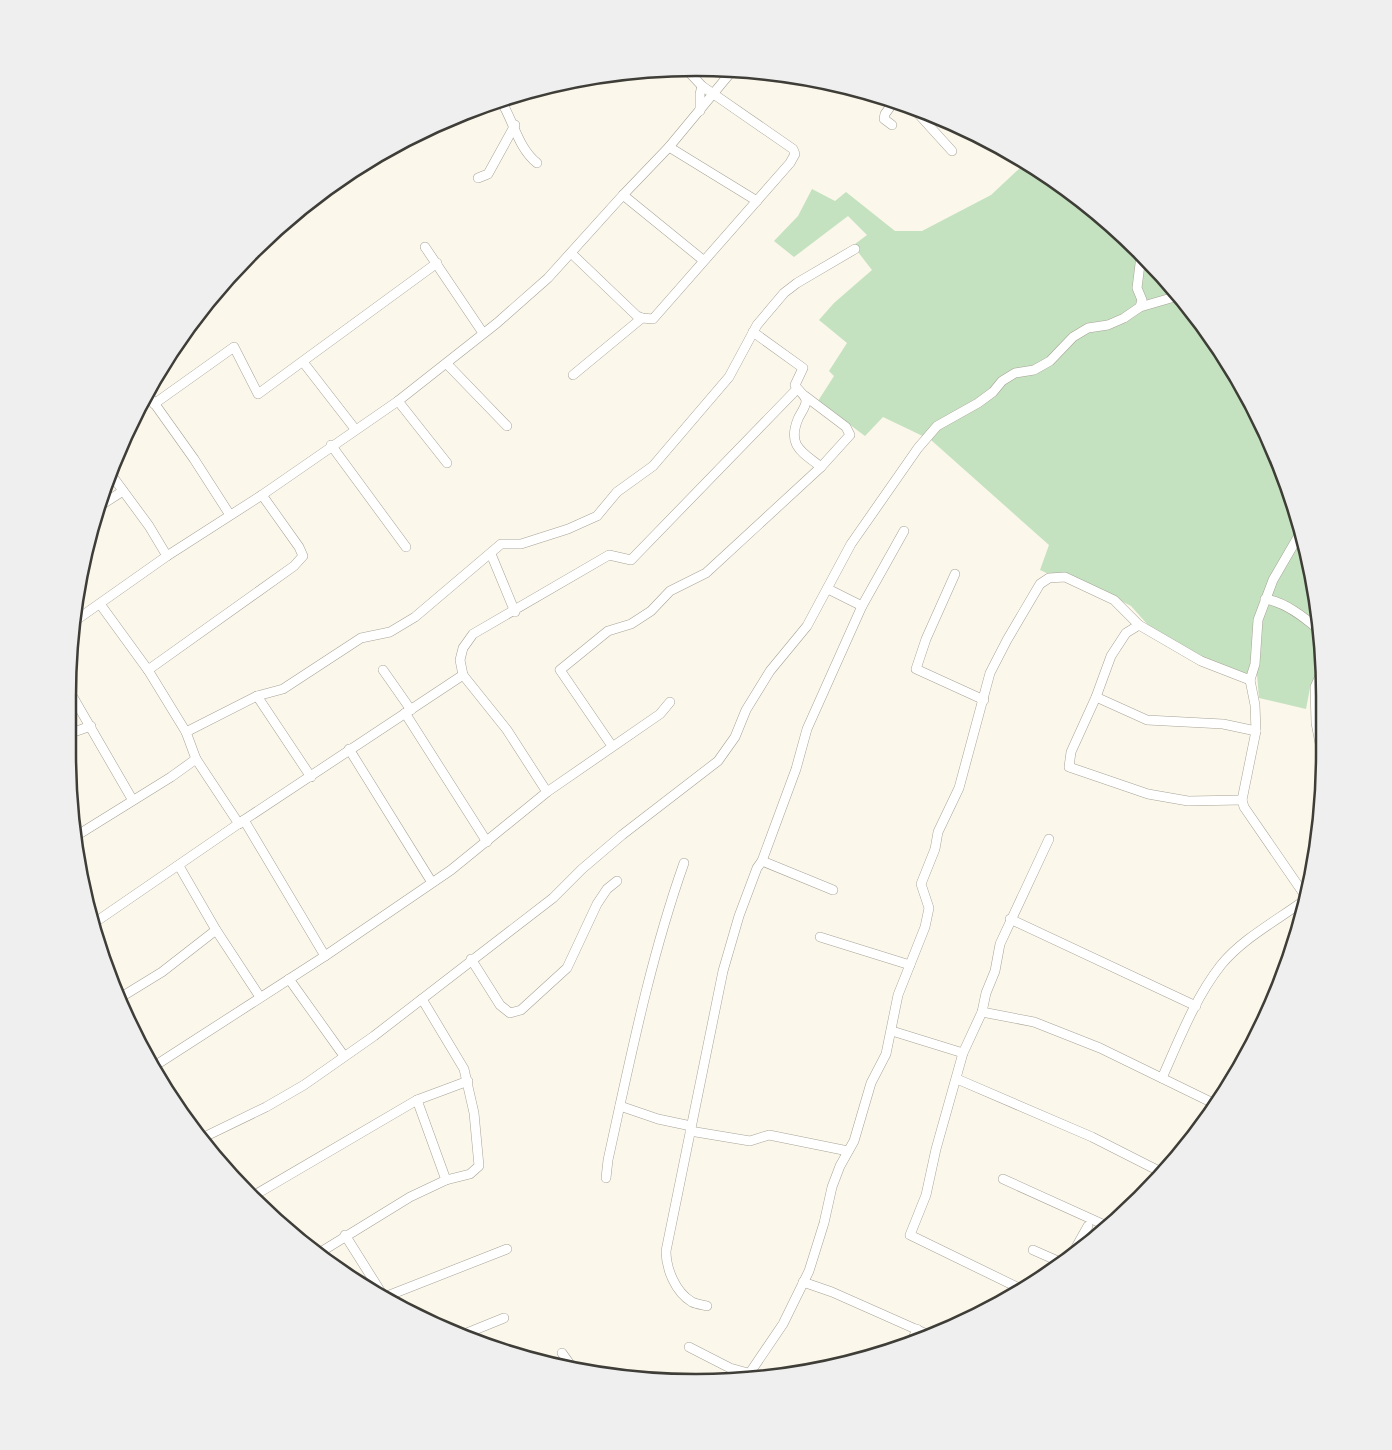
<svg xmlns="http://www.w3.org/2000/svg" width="1392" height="1450" font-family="'Source Sans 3',sans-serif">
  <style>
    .green { fill: #c4e2bf }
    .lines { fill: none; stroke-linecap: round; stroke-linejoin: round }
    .minor-casing { stroke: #a7a397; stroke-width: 10 }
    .minor { stroke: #fff; stroke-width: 9 }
    .rim { fill: none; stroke: #3e3d37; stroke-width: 2.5 }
  </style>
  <rect width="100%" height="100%" fill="#fbf7ea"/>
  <path class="green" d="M1021 167 1039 179 1042 175 1073 196 1069 202 1127 241 1194 313 1260 418 1303 533 1323 655V661L1310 688 1306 709 1259 698 1257 675 1240 673 1207 660 1148 625 1131 606 1066 573 1051 575 1040 570 1049 545 931 440 883 417 865 436 818 401 834 376 829 371 847 343 819 320 834 303 872 270 858 252 855 244 867 235 848 216 794 257 774 241 798 216 812 189 835 201 846 192 895 231H922L991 195Z"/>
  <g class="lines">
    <g class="minor-casing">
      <g id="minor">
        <path d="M501 101C514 122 518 148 537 163"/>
        <path d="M913 108 952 151"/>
        <path d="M700 111V94L702 86"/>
        <path d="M892 125 884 119 885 114 895 100"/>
        <path d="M669 147 757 201"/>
        <path d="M478 178 488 174 515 125"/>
        <path d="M623 195 703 260"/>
        <path d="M425 247 483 333"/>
        <path d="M571 253 637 316 642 318 653 319 790 163 795 154 793 149 702 86 687 70"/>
        <path d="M1140 307 1142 300 1137 288 1141 256"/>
        <path d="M753 332 803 368 795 385C798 391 806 395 806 401 806 407 800 414 798 419 787 446 802 452 821 467"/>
        <path d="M303 362 355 429"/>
        <path d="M447 364 507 426"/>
        <path d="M573 375 642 318"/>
        <path d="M147 393 194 459 230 515"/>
        <path d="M398 401 447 463"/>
        <path d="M154 404 234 347 258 394 437 263"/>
        <path d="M331 445 406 547"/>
        <path d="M110 473 149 526 167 556"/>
        <path d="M98 507 123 491"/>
        <path d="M1302 530 1273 580 1258 620 1255 664 1250 680 1255 705 1256 731 1242 800 1244 807 1306 897"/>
        <path d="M491 554 515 612"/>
        <path d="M955 574 926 639 916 669 984 700"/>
        <path d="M828 589 862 606"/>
        <path d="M1265 599C1285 602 1304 617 1319 630"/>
        <path d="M100 604 148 670 186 732 196 759 239 824"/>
        <path d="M72 623 167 556 262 495 398 401 497 323 548 278 623 195 669 147 732 71"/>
        <path d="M1323 669 1315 687 1316 723 1323 759"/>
        <path d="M148 670 294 566 303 556 299 547 262 495"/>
        <path d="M383 670 411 710"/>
        <path d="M70 692 132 799"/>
        <path d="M257 696 311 777"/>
        <path d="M1096 697 1147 720 1223 724 1256 731"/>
        <path d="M405 713 487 842"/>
        <path d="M186 732 257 696 283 689 361 638 390 632 415 617 501 544H521L568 529 597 516 617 492 653 466 729 377 757 325 784 293 797 283 855 249"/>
        <path d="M68 734 91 726"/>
        <path d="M612 746 560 670 608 631 631 624 651 611 670 591 706 573 821 467 850 435 846 427 805 396"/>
        <path d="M349 749 431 881"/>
        <path d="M547 792 507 730 463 675 460 660 463 648 473 634 609 555 631 560 797 389"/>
        <path d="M1242 800 1188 801 1148 794 1069 767 1071 752 1096 697 1111 656 1126 633 1139 625 1201 661 1250 680"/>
        <path d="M244 820 463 675"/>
        <path d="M76 836 171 777 196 759"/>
        <path d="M762 861 833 890"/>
        <path d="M179 866 216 930 260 997"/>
        <path d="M1010 919 1196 1006"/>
        <path d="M94 923 244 820 325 956"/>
        <path d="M820 937 910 965"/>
        <path d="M471 959 500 1005 510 1013 521 1010 567 968 597 904 607 889 617 881"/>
        <path d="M289 979 344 1056"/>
        <path d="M118 999 162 972 216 930"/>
        <path d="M422 999 464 1069 474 1113 479 1166 470 1174 446 1180"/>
        <path d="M982 1012 1034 1022 1100 1048 1215 1104"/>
        <path d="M892 1031 963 1053"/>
        <path d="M156 1065 325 956 451 870 547 792 660 714 670 702"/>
        <path d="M1162 1078C1179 1040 1195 998 1221 965 1243 938 1278 920 1306 899"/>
        <path d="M957 1079 1092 1137 1161 1172"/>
        <path d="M620 1106 658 1119 691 1126"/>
        <path d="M690 1131 750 1141 769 1135 848 1151"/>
        <path d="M200 1139 266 1107 304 1085 374 1036 553 898 582 869 622 835 718 761 735 737 746 710 770 671 807 626 851 544 918 448 937 426 978 403 993 392 1002 381 1015 373 1034 370 1050 361 1073 337 1088 328 1108 325 1124 318 1140 307 1178 296"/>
        <path d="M606 1178 608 1160C630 1060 650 959 684 863"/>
        <path d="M1003 1179 1109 1227"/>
        <path d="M253 1196 417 1100"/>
        <path d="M345 1235 384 1297"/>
        <path d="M1033 1250 1058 1261"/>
        <path d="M1074 1251 1088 1226"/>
        <path d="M319 1253 410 1197 446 1180 417 1100 468 1081"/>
        <path d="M803 1282 832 1292 929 1335"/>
        <path d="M1019 1288 910 1235 926 1195 936 1149 963 1053 982 1012 986 993 995 971 1000 944 1049 839"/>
        <path d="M382 1298 507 1249"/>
        <path d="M707 1306C703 1305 696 1304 692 1302 675 1292 666 1268 666 1251L723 971 739 916 757 868 762 861 796 769 807 729 862 606 904 531"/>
        <path d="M462 1335 504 1318"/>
        <path d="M912 1341 917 1329"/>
        <path d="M689 1347 730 1368 748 1373"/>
        <path d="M562 1353 572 1367"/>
        <path d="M745 1380 783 1324 809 1271 824 1223 832 1187 840 1166 854 1141 871 1083 886 1054 898 995 925 927 929 908 921 884 935 849 938 832 959 788 990 673 1007 640 1040 584 1049 578 1065 577 1114 600 1139 625"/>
      </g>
    </g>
    <use href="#minor" class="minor"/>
  </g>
  <path d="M0 0H1392V1450H0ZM696 76H696A620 620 0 0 1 1316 696V754A620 620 0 0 1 696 1374H696A620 620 0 0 1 76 754V696A620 620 0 0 1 696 76Z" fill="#f0efef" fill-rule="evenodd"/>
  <path class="rim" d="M696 76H696A620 620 0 0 1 1316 696V754A620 620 0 0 1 696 1374H696A620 620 0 0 1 76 754V696A620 620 0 0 1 696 76Z"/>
</svg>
